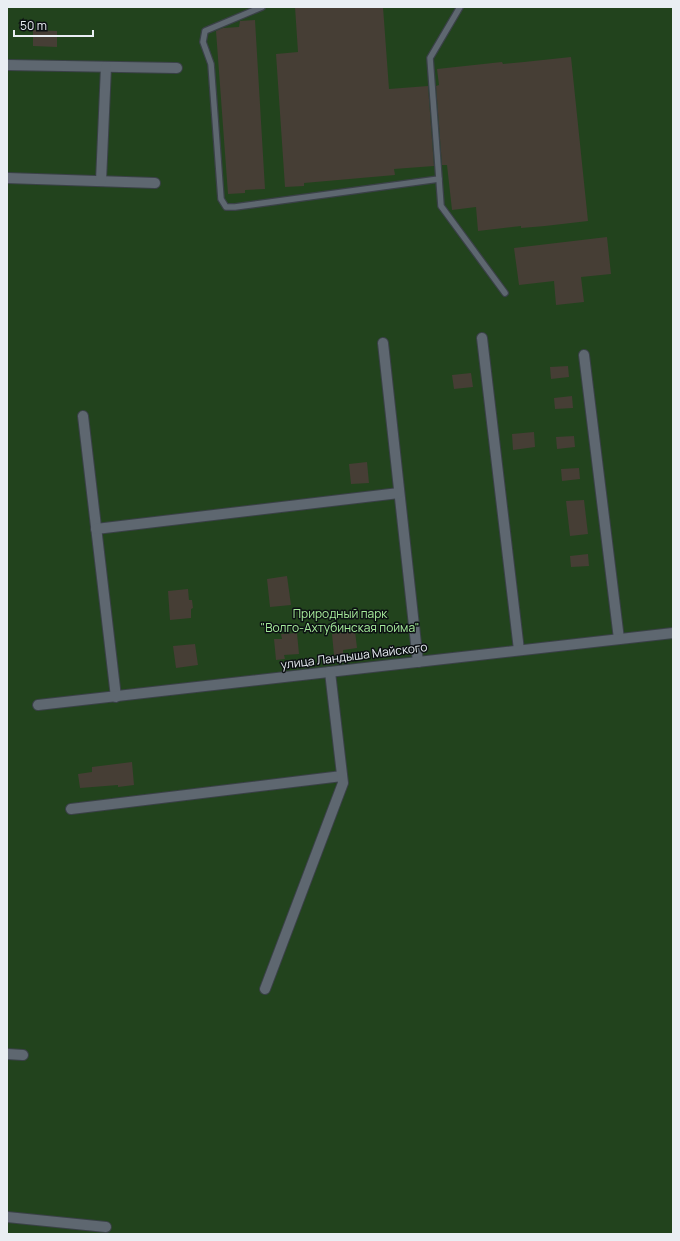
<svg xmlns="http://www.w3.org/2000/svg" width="680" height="1241" font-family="Manrope,sans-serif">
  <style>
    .green { fill: #22431d }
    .building { fill: #463e35 }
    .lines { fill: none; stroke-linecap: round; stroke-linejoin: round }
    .service-casing { stroke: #3a4147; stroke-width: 8 }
    .minor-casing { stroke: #3a4147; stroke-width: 12 }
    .service { stroke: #5e6770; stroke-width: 5.5 }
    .minor { stroke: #5e6770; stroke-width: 10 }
    .labels { text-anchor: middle; stroke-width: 3; stroke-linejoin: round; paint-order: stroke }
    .park-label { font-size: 12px; fill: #a6ec9b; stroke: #0c1013 }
    .street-label { font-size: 12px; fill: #e9eef3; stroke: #0c1013 }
  </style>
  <rect width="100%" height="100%" fill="#1f272f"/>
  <rect class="green" x="7" y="7" width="666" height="1227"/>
  <g class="building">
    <path d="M295 7H383L389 89 428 86 434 166 394 169 395 175 304 183V186L285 187 276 54 298 52Z"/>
    <path d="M255 20 265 189 245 190V193L228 194 216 31 223 28 239 27 240 21Z"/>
    <path d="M33 30 57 31V47L33 46Z"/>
    <path d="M571 57 588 221 545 226 521 228V226L478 231 476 207 452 210 447 165H442L436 86 439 85 437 69 502 62 503 64 524 62Z"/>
    <path d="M607 237 611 274 581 277 584 302 556 305 554 281 519 285 514 248Z"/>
    <path d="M568 366 569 377 551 379 550 367Z"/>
    <path d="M471 373 473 387 454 389 452 375Z"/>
    <path d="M572 396 573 408 555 409 554 398Z"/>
    <path d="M534 432 535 447 513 450 512 434Z"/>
    <path d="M574 436 575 447 557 449 556 437Z"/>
    <path d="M367 462 369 483 351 484 349 464Z"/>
    <path d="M579 468 580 479 562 481 561 469Z"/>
    <path d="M584 500 588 534 570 536 566 501Z"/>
    <path d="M588 554 589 566 571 567 570 556Z"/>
    <path d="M287 576 291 605 270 607 267 579Z"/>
    <path d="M188 589 189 600H192L193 608 191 609V618L170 620 168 591Z"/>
    <path d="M355 631 357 648 343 650V655H334L332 634Z"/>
    <path d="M297 633 299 654 284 655 285 659 276 660 274 639H282L281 634Z"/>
    <path d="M195 644 198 665 176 668 173 646Z"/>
    <path d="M132 762 134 785 118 787V785L80 788 78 774 92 772V767Z"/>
  </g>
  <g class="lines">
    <g class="service-casing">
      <g id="service">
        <path d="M262 7 205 31 203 42 211 64 221 199 226 207H235L439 179"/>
        <path d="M460 7 430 58 441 206 505 293"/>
      </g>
    </g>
    <g class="minor-casing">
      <g id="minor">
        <path d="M7 65 177 68"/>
        <path d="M7 178 155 183"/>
        <path d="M101 181 106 67"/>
        <path d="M482 338 519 650"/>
        <path d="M383 343 418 662"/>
        <path d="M584 355 619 639"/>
        <path d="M83 416 116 697"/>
        <path d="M96 529 399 493"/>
        <path d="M38 705 673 633"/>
        <path d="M71 809 342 776"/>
        <path d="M265 989 343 783 330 672"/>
        <path d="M7 1054 23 1055"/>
        <path d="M7 1217 106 1227"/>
      </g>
    </g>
    <use href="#service" class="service"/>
    <use href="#minor" class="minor"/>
  </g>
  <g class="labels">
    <g class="park-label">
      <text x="340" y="618">Природный парк<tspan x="340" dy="14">"Волго-Ахтубинская пойма"</tspan></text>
    </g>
    <g class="street-label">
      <text transform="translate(354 656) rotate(-7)" y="4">улица Ландыша Майского</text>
    </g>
  </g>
  <rect width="680" height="1241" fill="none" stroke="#e9eef3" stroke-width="16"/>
  <path d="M14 30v6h79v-6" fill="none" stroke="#e9eef3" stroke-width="2"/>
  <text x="20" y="30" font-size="12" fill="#e9eef3" stroke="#0c1013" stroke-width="3" paint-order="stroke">50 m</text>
</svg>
